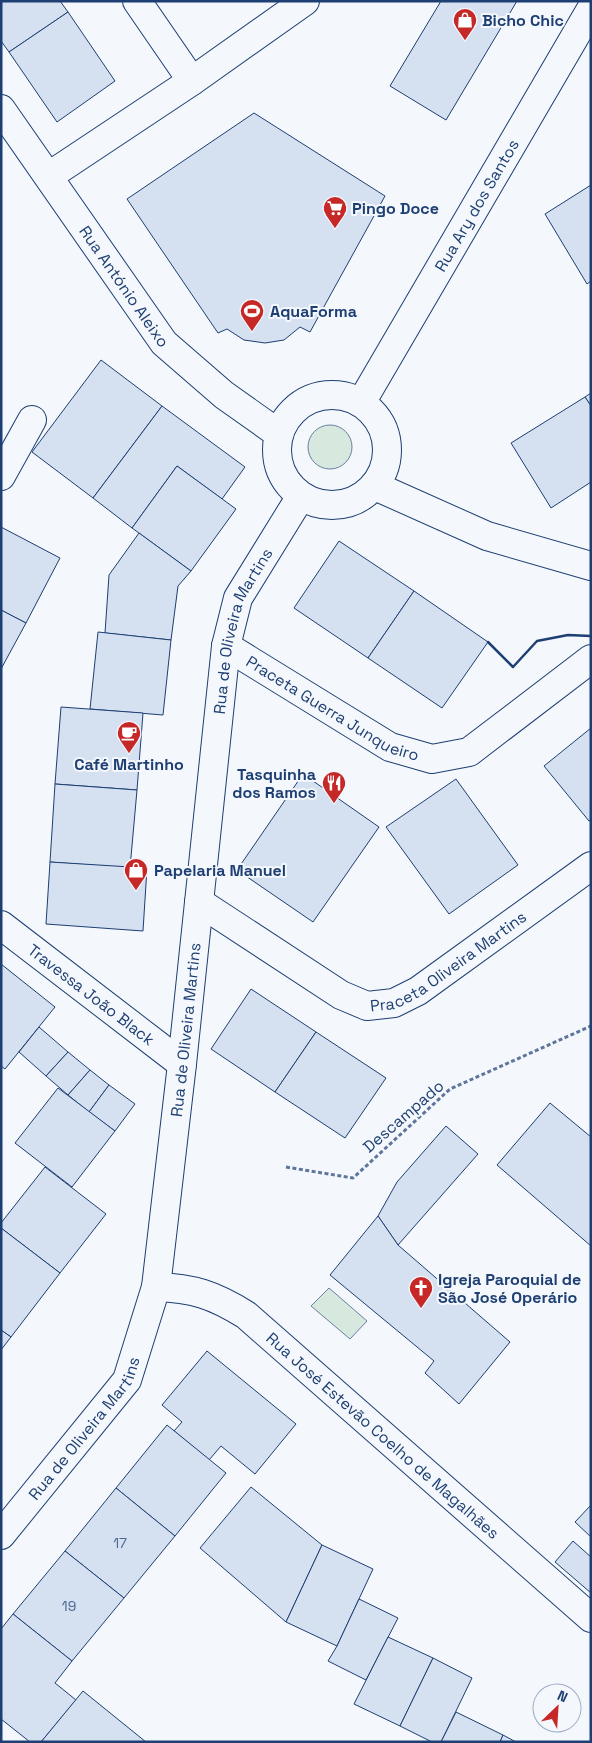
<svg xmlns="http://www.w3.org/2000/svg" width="592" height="1743" font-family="'Space Grotesk',sans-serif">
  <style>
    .green { fill: #d7e8df; stroke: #687fa3 }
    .building { fill: #d5e0f0; stroke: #1d3f73 }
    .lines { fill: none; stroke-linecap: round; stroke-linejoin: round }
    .minor-casing { stroke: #1d3f73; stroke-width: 30 }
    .path { stroke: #5e769c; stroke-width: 3; stroke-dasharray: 4 2.5; stroke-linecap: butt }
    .minor { stroke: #f4f7fb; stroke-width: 28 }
    .wall { stroke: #1d3f73; stroke-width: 2.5 }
    .labels { text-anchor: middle; stroke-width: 4; stroke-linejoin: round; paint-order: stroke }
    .number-label { font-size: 14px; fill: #4b6792 }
    .poi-label { font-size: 16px; font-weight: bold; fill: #1d3f73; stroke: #f4f7fb; text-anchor: start }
    .street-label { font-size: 16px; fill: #1d3f73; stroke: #f4f7fb }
  </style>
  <rect width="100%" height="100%" fill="#f4f7fb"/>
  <g class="green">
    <circle cx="330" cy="447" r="22"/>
    <path d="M329 1288 367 1321 350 1339 311 1306Z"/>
  </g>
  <g class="building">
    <path d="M1 1H60L68 12 9 52 1 41Z"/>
    <path d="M441 1H517L446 120 390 86Z"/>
    <path d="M68 12 115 81 57 122 9 52Z"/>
    <path d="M254 113 385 196 310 332 300 327 284 340 265 343 244 340 227 329 218 333 127 199Z"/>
    <path d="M591 185V281L587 284 545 214Z"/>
    <path d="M101 360 162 406 93 498 32 452Z"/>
    <path d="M591 393V406L585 397Z"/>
    <path d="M585 397 591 406V482L551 508 511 443Z"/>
    <path d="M162 406 245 467 222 499 177 466 132 528 93 498Z"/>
    <path d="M177 466 236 509 191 571 132 528Z"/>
    <path d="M1 527 60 558 26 623 1 610Z"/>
    <path d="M139 533 191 571 178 586 171 640 105 633 109 575Z"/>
    <path d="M339 541 414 591 368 658 294 608Z"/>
    <path d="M414 591 488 642 442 708 368 658Z"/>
    <path d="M1 610 26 623 1 669Z"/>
    <path d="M98 632 171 640 163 715 90 709Z"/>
    <path d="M61 707 143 713 137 790 55 784Z"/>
    <path d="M591 728V820L589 821 544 766Z"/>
    <path d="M303 774 379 827 313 922 237 870Z"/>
    <path d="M456 779 518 865 449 914 386 827Z"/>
    <path d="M55 784 137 790 130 868 50 862Z"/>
    <path d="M50 862 147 868 143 931 46 924Z"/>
    <path d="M1 964 55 1007 5 1069 1 1066Z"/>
    <path d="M251 989 316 1032 275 1092 211 1049Z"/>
    <path d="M39 1027 68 1052 46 1076 19 1052Z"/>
    <path d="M316 1032 386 1078 345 1138 275 1092Z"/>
    <path d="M68 1052 90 1070 68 1095 46 1076Z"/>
    <path d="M90 1070 109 1085 89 1112 68 1095Z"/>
    <path d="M109 1085 135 1104 115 1131 89 1112Z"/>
    <path d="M58 1088 115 1131 72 1187 15 1143Z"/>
    <path d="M550 1103 591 1137V1246L497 1165Z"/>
    <path d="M446 1126 478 1154 398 1245 378 1216 397 1182Z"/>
    <path d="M45 1167 106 1214 60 1273 1 1228V1223Z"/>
    <path d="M378 1216 398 1245 510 1342 459 1404 425 1373 434 1361 330 1275Z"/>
    <path d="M1 1228 60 1273 11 1337 1 1330Z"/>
    <path d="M1 1330 11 1337 1 1350Z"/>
    <path d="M207 1351 296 1424 255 1474 221 1446 209 1460 174 1431 182 1422 162 1405Z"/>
    <path d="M167 1425 226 1473 175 1536 116 1488Z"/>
    <path d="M251 1487 322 1545 286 1622 200 1548Z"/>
    <path d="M116 1488 175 1536 124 1598 65 1551Z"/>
    <path d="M591 1505V1537L575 1522Z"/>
    <path d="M573 1541 591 1557V1593L555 1562Z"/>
    <path d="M322 1545 373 1569 337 1646 286 1622Z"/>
    <path d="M65 1551 124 1598 72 1661 13 1614Z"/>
    <path d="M359 1599 398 1618 366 1680 328 1661 337 1646Z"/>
    <path d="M13 1614 72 1661 55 1683 76 1700 41 1742H30L1 1719V1629Z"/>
    <path d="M388 1637 433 1658 400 1726 354 1704Z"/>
    <path d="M433 1658 472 1678 441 1742H432L400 1726Z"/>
    <path d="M83 1691 146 1742H41Z"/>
    <path d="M456 1712 503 1735 500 1742H441Z"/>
    <path d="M503 1735 516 1742H500Z"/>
  </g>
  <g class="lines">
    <g class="minor-casing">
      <g id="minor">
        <path d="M137 1 192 81"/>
        <path id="s1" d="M1 109 164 343 224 395 279 434"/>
        <path d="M49 176 192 81 305 1"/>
        <circle cx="332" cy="450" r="55"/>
        <path id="s2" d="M361 403 591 9"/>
        <path d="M1 476 32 420"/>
        <path d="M375 486 487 536 591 566"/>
        <path id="s3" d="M226 646 390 747 432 759 469 752 591 659"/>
        <path id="s4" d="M199 902 341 995 367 1006 394 1003 418 991 591 866"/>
        <path id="s5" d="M1 925 182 1064"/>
        <path id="s6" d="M156 1287C193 1288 214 1295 246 1315L591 1618"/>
        <path id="s7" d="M1 1535 127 1380 156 1287 182 1064 226 646 238 598 301 496"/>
      </g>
    </g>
    <path class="path" d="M286 1167 353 1178 450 1089 591 1026"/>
    <use href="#minor" class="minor"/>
    <path class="wall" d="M488 642 513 667 537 641 568 635 591 636"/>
  </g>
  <defs>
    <g id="shop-pin" transform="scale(1.25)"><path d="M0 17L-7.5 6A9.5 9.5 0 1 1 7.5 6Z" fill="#c62828" stroke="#f4f7fb"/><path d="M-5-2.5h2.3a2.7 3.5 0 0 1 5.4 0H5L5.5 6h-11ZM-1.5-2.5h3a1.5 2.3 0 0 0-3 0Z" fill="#fff"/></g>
    <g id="supermarket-pin" transform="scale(1.25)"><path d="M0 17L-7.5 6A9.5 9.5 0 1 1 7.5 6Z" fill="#c62828" stroke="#f4f7fb"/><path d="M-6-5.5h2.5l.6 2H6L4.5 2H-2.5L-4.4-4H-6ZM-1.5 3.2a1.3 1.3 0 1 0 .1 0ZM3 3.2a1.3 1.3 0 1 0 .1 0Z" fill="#fff"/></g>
    <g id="stadium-pin" transform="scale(1.25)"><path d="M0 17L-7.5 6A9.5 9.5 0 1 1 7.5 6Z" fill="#c62828" stroke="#f4f7fb"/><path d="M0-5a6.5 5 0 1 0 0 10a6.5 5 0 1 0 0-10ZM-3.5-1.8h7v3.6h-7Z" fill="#fff"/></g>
    <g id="cafe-pin" transform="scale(1.25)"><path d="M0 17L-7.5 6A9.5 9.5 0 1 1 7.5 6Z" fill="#c62828" stroke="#f4f7fb"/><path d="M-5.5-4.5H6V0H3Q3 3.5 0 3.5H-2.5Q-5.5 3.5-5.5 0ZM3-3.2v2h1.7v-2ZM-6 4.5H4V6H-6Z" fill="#fff"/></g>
    <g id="restaurant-pin" transform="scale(1.25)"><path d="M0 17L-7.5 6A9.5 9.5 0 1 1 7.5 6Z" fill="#c62828" stroke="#f4f7fb"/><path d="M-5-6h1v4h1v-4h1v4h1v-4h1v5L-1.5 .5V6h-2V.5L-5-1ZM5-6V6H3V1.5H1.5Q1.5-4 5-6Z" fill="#fff"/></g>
    <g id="church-pin" transform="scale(1.25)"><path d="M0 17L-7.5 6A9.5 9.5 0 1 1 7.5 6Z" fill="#c62828" stroke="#f4f7fb"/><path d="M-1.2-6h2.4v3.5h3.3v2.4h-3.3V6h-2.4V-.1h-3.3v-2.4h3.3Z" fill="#fff"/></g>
  </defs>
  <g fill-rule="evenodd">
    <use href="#shop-pin" x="465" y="20"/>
    <use href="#supermarket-pin" x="335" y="208"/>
    <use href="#stadium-pin" x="252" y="311"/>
    <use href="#cafe-pin" x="129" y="733"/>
    <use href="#restaurant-pin" x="334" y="783"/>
    <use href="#shop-pin" x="136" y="870"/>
    <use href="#church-pin" x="421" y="1288"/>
  </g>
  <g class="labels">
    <g class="number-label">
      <text x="120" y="1548">17</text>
      <text x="69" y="1611">19</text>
    </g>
    <g class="poi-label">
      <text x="482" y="26">Bicho Chic</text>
      <text x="352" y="214">Pingo Doce</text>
      <text x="270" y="317">AquaForma</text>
      <text x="129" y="770" text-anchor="middle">Café Martinho</text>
      <text x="316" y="780" text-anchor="end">Tasquinha<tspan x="316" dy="18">dos Ramos</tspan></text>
      <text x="154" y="876">Papelaria Manuel</text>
      <text x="438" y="1285">Igreja Paroquial de<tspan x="438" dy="18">São José Operário</tspan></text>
    </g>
    <g class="street-label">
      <text dy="6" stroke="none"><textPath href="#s2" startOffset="229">Rua Ary dos Santos</textPath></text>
      <text dy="6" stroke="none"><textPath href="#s1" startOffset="216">Rua António Aleixo</textPath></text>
      <text dy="6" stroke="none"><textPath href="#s7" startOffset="961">Rua de Oliveira Martins</textPath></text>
      <text dy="6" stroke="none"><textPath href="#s3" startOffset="124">Praceta Guerra Junqueiro</textPath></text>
      <text dy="6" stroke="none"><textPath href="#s4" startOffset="292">Praceta Oliveira Martins</textPath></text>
      <text dy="6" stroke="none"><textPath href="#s5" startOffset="114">Travessa João Black</textPath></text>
      <text dy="6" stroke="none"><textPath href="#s7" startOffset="556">Rua de Oliveira Martins</textPath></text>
      <text transform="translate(403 1116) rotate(-41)" y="6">Descampado</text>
      <text dy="6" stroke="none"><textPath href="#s7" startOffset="136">Rua de Oliveira Martins</textPath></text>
      <text dy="6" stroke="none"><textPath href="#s6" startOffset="278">Rua José Estevão Coelho de Magalhães</textPath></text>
    </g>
  </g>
  <rect width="592" height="1743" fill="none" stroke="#1d3f73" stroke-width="5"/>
  <g transform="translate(557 1708) rotate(25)"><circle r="24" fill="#f4f7fb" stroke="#9eadc5"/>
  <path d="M0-4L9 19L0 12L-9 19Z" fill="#c62828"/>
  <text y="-8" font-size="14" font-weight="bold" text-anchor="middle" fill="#1d3f73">N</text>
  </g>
</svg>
